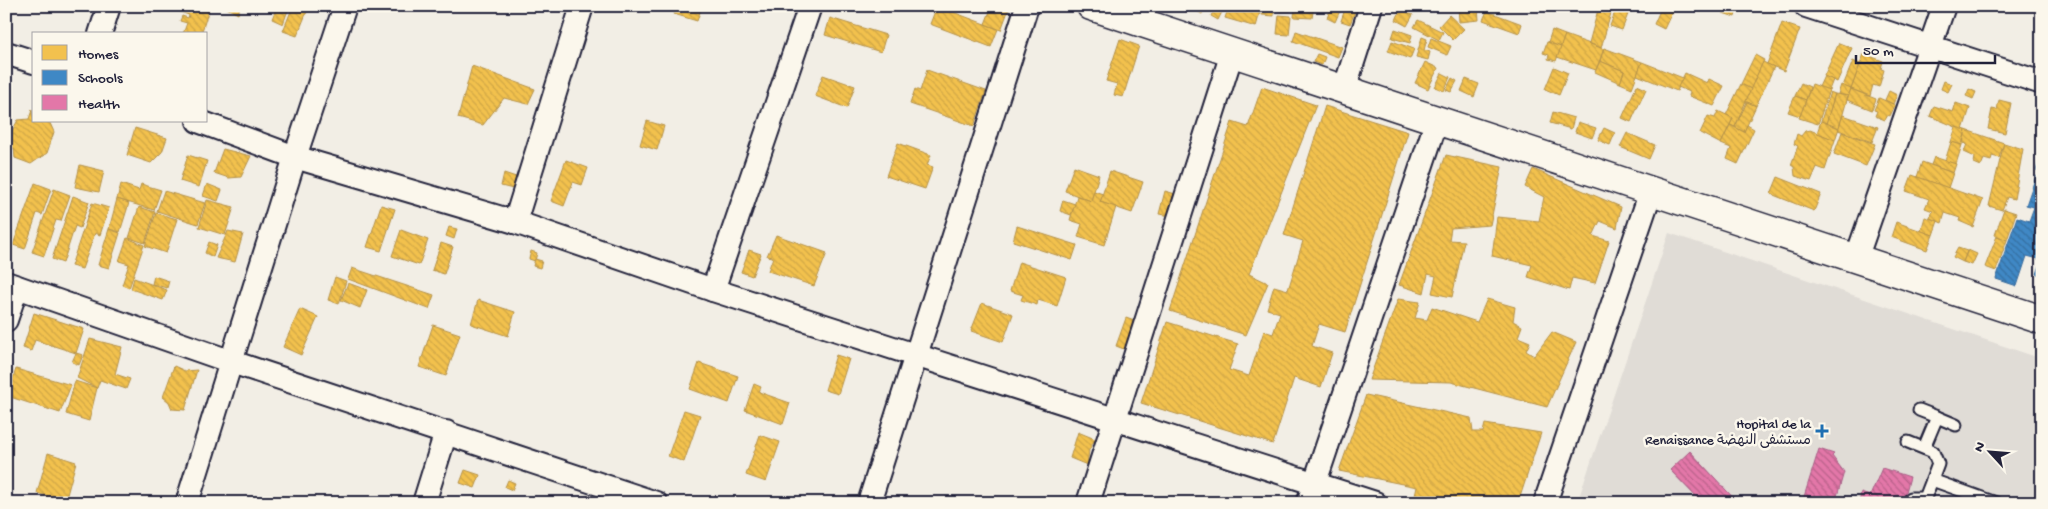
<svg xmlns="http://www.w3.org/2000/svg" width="2048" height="509" font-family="'Gochi Hand','Playpen Sans Arabic',sans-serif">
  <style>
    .built { fill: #e0dcd6 }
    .homes { fill: url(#homes-back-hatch); stroke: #b49148 }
    .schools { fill: url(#schools-back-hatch); stroke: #36699c }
    .health { fill: url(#health-back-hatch); stroke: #a95e87 }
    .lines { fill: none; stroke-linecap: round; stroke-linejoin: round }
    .lane-casing { stroke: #22223b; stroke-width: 15 }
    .street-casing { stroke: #22223b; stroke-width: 26 }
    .secondary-casing { stroke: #22223b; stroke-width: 31 }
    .lane { stroke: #fbf7ec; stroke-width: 11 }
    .street { stroke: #fbf7ec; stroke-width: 22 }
    .secondary { stroke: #fbf7ec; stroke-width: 28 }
    .poi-dot { fill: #1f6fb2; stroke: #fbf7ec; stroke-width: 2 }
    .labels { text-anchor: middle; stroke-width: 5; stroke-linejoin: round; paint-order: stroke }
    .poi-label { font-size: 14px; fill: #22223b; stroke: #fbf7ec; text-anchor: end }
  </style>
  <defs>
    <pattern id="homes-back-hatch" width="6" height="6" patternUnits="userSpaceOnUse" patternTransform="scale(1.25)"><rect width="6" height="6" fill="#f2c14e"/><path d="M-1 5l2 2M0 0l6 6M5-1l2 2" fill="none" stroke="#cfa645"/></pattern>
    <pattern id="schools-back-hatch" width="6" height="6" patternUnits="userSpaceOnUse" patternTransform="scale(1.25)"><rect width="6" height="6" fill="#3f88c5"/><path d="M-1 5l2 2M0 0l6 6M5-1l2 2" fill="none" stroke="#346fa1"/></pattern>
    <pattern id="health-back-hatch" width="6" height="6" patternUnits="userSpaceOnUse" patternTransform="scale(1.25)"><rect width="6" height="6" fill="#e377a8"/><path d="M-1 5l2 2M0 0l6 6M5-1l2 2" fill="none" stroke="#b8618a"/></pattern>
  </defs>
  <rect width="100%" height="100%" fill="#f2eee5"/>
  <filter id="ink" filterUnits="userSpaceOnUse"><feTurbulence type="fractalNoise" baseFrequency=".02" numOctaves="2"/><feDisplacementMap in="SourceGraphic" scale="10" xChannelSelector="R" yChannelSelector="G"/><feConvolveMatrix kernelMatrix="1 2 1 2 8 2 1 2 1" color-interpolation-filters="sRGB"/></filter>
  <g filter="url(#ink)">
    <path class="built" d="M1669 233 2042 359V503H1577Z"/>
    <g class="homes">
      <path d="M182 6H210L201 34H183L187 23 180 21 182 16 188 18 189 15 180 12Z"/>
      <path d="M226 6H240L238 14 225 7Z"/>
      <path d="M277 6 288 10 283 24 272 19Z"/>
      <path d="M293 6 308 9 297 36 283 31Z"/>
      <path d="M676 6H702L697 21 674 14Z"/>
      <path d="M937 6 998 29 991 47 930 24Z"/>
      <path d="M992 6H1010L1001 30 985 24Z"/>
      <path d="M1197 6H1206L1202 14 1195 10Z"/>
      <path d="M1216 6 1223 10 1218 20 1211 16Z"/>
      <path d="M1229 6 1261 8 1256 27 1225 18Z"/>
      <path d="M1263 6H1274V16L1262 15Z"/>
      <rect x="1280" y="6" width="10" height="5"/>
      <path d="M1295 6H1314L1312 18 1294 17Z"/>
      <path d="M1332 6H1342L1335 22 1327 18Z"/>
      <path d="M1346 6H1357L1350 24 1341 21Z"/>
      <path d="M1458 6H1478L1479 20 1459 22Z"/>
      <path d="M1599 6H1613L1601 48 1589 43Z"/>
      <path d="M1617 6H1631L1622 30 1610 26Z"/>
      <path d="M1662 6 1673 10 1664 29 1654 24Z"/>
      <path d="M1726 6H1738L1735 17 1723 13Z"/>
      <path d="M1401 9 1413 15 1407 26 1396 20Z"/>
      <path d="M1487 11 1522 24 1519 33 1483 20Z"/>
      <path d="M1279 15 1291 16 1289 35 1277 34Z"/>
      <path d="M1449 15 1464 29 1453 40 1439 26Z"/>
      <path d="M830 18 886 35 881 52 825 35Z"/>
      <path d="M1418 20 1443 32 1439 40 1414 27Z"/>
      <path d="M1782 23 1800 29 1784 71 1767 64Z"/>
      <path d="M1395 29 1412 35 1410 43 1392 38Z"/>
      <path d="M1552 30 1565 35 1561 47 1548 42Z"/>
      <path d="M1296 31 1342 47 1338 57 1293 41Z"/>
      <path d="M1565 35 1604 49 1596 70 1557 57Z"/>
      <path d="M1422 37 1427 39 1424 50 1430 52 1428 60 1416 57Z"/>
      <path d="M1431 38 1451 46 1447 55 1428 47Z"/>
      <path d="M1120 39 1139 46 1123 97 1114 95 1117 84 1106 81Z"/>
      <path d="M1392 41 1414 49 1410 59 1388 51Z"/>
      <path d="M1547 42 1561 47 1556 61 1548 59 1549 55 1543 53Z"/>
      <path d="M1839 43 1852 48 1837 82 1824 76Z"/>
      <path d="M1604 48 1642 62 1632 88 1620 83 1624 71 1600 61Z"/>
      <path d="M1317 54 1325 57 1322 65 1313 62Z"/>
      <path d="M1864 54 1883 61 1881 69 1884 70 1879 87 1873 85 1870 96 1851 89Z"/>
      <path d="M1755 55 1764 60 1751 89 1741 84Z"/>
      <path d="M1600 61 1624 71 1620 83 1595 72Z"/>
      <path d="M1853 61 1860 64 1851 89 1843 86Z"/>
      <path d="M1425 62 1438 68 1428 89 1415 83Z"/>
      <path d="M1642 62 1683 78 1677 91 1637 75Z"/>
      <path d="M1763 62 1774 67 1756 106 1745 101Z"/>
      <path d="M472 66 535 89 528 104 504 98 483 125 458 118Z"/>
      <path d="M1554 67 1568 73 1559 95 1545 89Z"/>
      <path d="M927 70 986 91 974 126 910 104 915 89 920 91Z"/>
      <path d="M1442 73 1450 77 1444 91 1435 87Z"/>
      <path d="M1685 73 1707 83 1709 79 1724 86 1714 106 1689 96 1690 92 1678 87Z"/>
      <path d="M823 75 855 86 847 108 815 96Z"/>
      <path d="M1824 76 1833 80 1829 90 1819 87Z"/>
      <path d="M1452 78 1457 81 1451 92 1446 90Z"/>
      <path d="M1466 79 1479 84 1474 97 1461 91Z"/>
      <path d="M1944 81 1952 84 1948 92 1941 89Z"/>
      <path d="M1801 83 1810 87 1806 100 1795 96Z"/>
      <path d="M1741 84 1751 89 1735 127 1730 125 1733 118 1726 115Z"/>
      <path d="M1812 84 1829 90 1818 124 1799 118Z"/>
      <path d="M1637 85 1646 89 1631 122 1622 118Z"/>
      <path d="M1841 85 1851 89 1848 96 1838 94Z"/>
      <path d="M1262 87 1316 105 1249 274 1268 283 1246 335 1170 311 1232 122 1248 127Z"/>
      <path d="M1851 89 1876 99 1872 110 1847 100Z"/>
      <path d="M1969 89 1976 92 1973 99 1966 96Z"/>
      <path d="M1889 91 1897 95 1893 104 1885 100Z"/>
      <path d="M1830 92 1835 94 1826 124 1821 121Z"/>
      <path d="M1835 94 1848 96 1839 128 1826 124Z"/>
      <path d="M1795 96 1806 100 1800 116 1788 112Z"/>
      <path d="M1879 98 1895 105 1890 116 1888 115 1885 120 1875 116 1877 111 1874 110Z"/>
      <path d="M1999 100 2011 103 2005 133 1988 129 1992 109 1997 110Z"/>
      <path d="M1747 102 1756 106 1744 132 1735 127Z"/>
      <path d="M1956 103 1970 108 1963 130 1930 116 1934 106 1953 112Z"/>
      <path d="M1325 106 1408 132 1345 332 1319 324 1312 346 1332 353 1321 387 1294 378 1273 444 1141 403 1167 322 1238 344 1229 370 1249 376 1264 331 1273 334 1280 313 1267 309 1274 286 1288 290 1303 241 1284 235Z"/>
      <path d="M32 110 34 121H49L54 132 47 153 31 164 15 158 14 149 6 146V142L18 120 29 119Z"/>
      <path d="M1718 111 1733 118 1721 144 1700 133 1708 116 1715 118Z"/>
      <path d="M1553 112 1574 118 1571 129 1550 123Z"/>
      <path d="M1843 115 1878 127 1872 142 1838 130Z"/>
      <path d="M647 121 664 126 657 150 640 145Z"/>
      <path d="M1821 121 1839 128 1835 140 1817 133Z"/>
      <path d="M1578 122 1596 128 1592 138 1575 132Z"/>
      <path d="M1730 125 1744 132 1747 125 1754 129 1738 164 1727 159 1731 148 1721 144Z"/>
      <path d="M1956 127 1966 130 1962 145 1951 142Z"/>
      <path d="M135 128 167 138 162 152 151 163 127 155Z"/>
      <path d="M1604 128 1615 133 1610 145 1598 140Z"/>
      <path d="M1810 130 1835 140 1825 170 1817 167 1811 181 1795 176 1794 167 1791 165 1798 146 1794 144 1797 134 1801 136 1805 131Z"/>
      <path d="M1966 130 2004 143 1999 158 1992 156 1991 161 1984 159 1981 166 1974 163 1975 157 1964 152 1967 144 1963 143Z"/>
      <path d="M1842 132 1875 144 1866 166 1834 154Z"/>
      <path d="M1627 133 1655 145 1649 159 1620 147Z"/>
      <path d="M1951 142 1962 145 1956 164 1945 161Z"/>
      <path d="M2039 142 2042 143V156L2037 155Z"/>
      <path d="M898 143 931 155 927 165 933 167 925 189 886 176Z"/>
      <path d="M2004 143 2023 149 2014 199 2007 197 2002 210 1989 206Z"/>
      <path d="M223 149 251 156 241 177 229 178 214 173Z"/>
      <path d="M188 155 207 161 199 187 180 181Z"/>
      <path d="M1446 155 1502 167 1490 225 1451 228 1449 240 1464 241 1452 297 1432 293 1436 276 1428 274 1424 293 1399 285Z"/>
      <path d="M1934 157 1956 164 1953 173 1931 165Z"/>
      <path d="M566 160 588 168 582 185 573 182 564 206 551 201Z"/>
      <path d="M1922 162 1953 173 1948 188 1917 177Z"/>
      <path d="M80 165 104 171 99 192 75 187Z"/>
      <path d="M1074 166 1099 175 1091 201 1065 191Z"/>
      <path d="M1533 169 1621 207 1617 228 1600 221 1593 236 1609 241 1595 283 1572 278 1569 290 1528 277 1532 265 1492 256 1497 217 1539 221 1544 197 1525 187Z"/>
      <path d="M1110 171 1143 182 1132 213 1100 202Z"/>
      <path d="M504 173 516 177 513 189 501 186Z"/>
      <path d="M1912 175 1983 200 1973 227 1959 221 1960 218 1945 213 1942 223 1930 218 1933 211 1925 208 1929 199 1906 191Z"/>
      <path d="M1778 177 1821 194 1814 211 1771 194Z"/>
      <path d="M35 183 51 189 42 215 37 213 25 249 13 245Z"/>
      <path d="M121 184 139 190 141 184 161 190 154 210 117 199Z"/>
      <path d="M207 184 222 190 218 201 203 196Z"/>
      <path d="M54 189 70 195 61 221 56 220 44 256 32 252Z"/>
      <path d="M164 191 205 203 198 224 157 211Z"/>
      <path d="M1094 191 1103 194 1100 202 1116 207 1104 245 1078 237 1082 224 1070 220 1077 196 1091 201Z"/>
      <path d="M1165 191 1179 195 1172 216 1159 214Z"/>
      <path d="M73 196 89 202 80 228 75 226 63 263 52 259Z"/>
      <path d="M117 199 129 203 120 232 109 229Z"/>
      <path d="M207 200 234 207 225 235 199 227Z"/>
      <path d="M1063 200 1075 204 1071 215 1060 211Z"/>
      <path d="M92 203 109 208 100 235 95 233 82 269 71 266Z"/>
      <path d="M381 205 395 209 381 251 367 247Z"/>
      <path d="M139 207 155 212 145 243 129 238Z"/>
      <path d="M2004 209 2016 213 2007 240 1995 235Z"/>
      <path d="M156 213 177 219 166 253 145 246Z"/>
      <path d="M1925 217 1938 221 1933 235 1921 231Z"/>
      <path d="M1896 222 1933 235 1927 250 1891 237Z"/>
      <path d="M1017 226 1077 245 1072 260 1013 241Z"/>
      <path d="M449 227 457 229 454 239 446 236Z"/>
      <path d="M109 229 120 233 109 268 98 265Z"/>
      <path d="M401 230 428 240 419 265 392 256Z"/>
      <path d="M228 231 243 234 235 262 216 258Z"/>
      <path d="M776 235 827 253 814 286 768 271 773 257 767 256Z"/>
      <path d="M1997 236 2007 240 1996 271 1985 267Z"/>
      <path d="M127 238 144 245 129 288 122 285 129 264 119 261Z"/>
      <path d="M209 242 217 245 213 257 205 253Z"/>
      <path d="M441 243 453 247 444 274 432 270Z"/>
      <path d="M1958 248 1967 251 1963 262 1953 257Z"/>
      <path d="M749 250 761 254 752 276 741 272Z"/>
      <path d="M1968 250 1977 254 1972 265 1963 262Z"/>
      <path d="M531 251 537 253 535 261 529 259Z"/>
      <path d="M535 259 542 261 540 268 533 266Z"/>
      <path d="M1019 262 1066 277 1057 306 1038 300 1037 305 1021 300 1023 295 1010 291Z"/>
      <path d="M352 268 434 295 429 309 348 279Z"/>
      <path d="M154 276 169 281 167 288 152 284Z"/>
      <path d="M335 277 346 281 339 304 328 300Z"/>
      <path d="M134 278 167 290 163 300 131 289Z"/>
      <path d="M348 283 367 290 360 308 341 300Z"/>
      <path d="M1398 299 1420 302 1415 318 1427 320 1432 307 1477 322 1487 299 1515 307 1513 321 1522 326 1518 337 1530 342 1526 351 1534 356 1552 332 1576 342 1547 407 1451 382 1369 380Z"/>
      <path d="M478 300 515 312 508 336 471 324Z"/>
      <path d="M982 303 1013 314 1003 342 971 331Z"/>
      <path d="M300 309 318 317 301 355 283 347Z"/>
      <path d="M34 313 84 329 76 353 35 340 31 351 23 348Z"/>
      <path d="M1126 318 1137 322 1129 351 1116 346Z"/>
      <path d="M433 325 460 334 446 376 419 367Z"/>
      <path d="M90 339 122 347 115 374 130 379 126 389 100 380 97 388 77 378Z"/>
      <path d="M76 353 83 355 79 365 72 362Z"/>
      <path d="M836 355 849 359 838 394 825 390Z"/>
      <path d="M699 363 738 376 729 403 690 389Z"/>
      <path d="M174 366 185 371 197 370 185 410 172 409 169 402 163 397Z"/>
      <path d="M16 369 71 385 60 413 7 396Z"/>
      <path d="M75 381 97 388 89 421 66 414Z"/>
      <path d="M754 384 761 387 759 392 790 403 783 424 745 410Z"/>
      <path d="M1366 395 1471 418 1473 432H1483L1485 424 1541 433 1518 503H1427L1414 500 1417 487 1339 471Z"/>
      <path d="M684 410 700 415 684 462 668 456Z"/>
      <path d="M1078 432 1095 439 1089 450 1087 465 1070 458Z"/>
      <path d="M760 435 780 442 766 482 746 475Z"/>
      <path d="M48 453 76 462 65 502 37 493Z"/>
      <path d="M465 470 480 475 475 488 460 483Z"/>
      <path d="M508 480 515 483 512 490 505 487Z"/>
    </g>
    <g class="schools">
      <path d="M2040 159 2042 160V172L2036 170Z"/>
      <path d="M2036 176 2042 178V275L2037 274 2042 260 2027 256 2017 286 1996 279 2017 217 2029 221 2034 207 2026 205Z"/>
    </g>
    <g class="health">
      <path d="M1819 449 1834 454 1832 456 1844 472 1835 503H1802Z"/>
      <path d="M1690 451 1738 503H1702L1670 470Z"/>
      <path d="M1882 468 1910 477 1903 503H1859L1861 493 1870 496Z"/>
    </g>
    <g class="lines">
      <g class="lane-casing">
        <g id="lane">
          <path d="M1919 410 1937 417 1924 448"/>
          <path d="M1937 417 1956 425"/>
          <path d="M1908 442 1933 452 1938 464 1932 480 1996 503"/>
          <path d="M1911 498H1925L1932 480"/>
        </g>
      </g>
      <g class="street-casing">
        <g id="street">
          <path d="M1806 6 2042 83"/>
          <path d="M100 34 109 6"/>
          <path d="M6 53 34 62"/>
          <path d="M1344 90 1371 6"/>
          <path d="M198 121 295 157 515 222 713 290 1375 503"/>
          <path d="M515 222 582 6"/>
          <path d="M1856 259 1944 6"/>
          <path d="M6 283 232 362 656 503"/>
          <path d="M713 290 810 6"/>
          <path d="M6 320 17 287"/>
          <path d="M187 503 295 157 345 6"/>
          <path d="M424 503 446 432"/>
          <path d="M869 503 1027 6"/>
          <path d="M1088 503 1232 53"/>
          <path d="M1308 503 1437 120"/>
          <path d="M1545 503 1651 191"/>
        </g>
      </g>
      <g class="secondary-casing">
        <path id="secondary" d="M1091 6 2042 320"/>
      </g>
      <use href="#lane" class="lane"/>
      <use href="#street" class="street"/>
      <use href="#secondary" class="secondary"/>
    </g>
  </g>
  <path class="poi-dot" d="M1819.5 423.5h5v5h5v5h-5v5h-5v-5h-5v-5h5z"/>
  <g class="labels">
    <g class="poi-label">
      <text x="1811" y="428">Hopital de la<tspan x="1811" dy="16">Renaissance مستشفى النهضة</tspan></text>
    </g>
  </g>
  <rect width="2048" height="509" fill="none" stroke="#fbf7ec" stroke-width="25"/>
  <rect x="12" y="12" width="2023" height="484" fill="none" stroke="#22223b" stroke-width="2" filter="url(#ink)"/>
  <rect x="32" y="32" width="175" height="90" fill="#fbf7ec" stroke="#a4a2a5"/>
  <rect x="42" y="45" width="25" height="15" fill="#f2c14e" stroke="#a4a2a5"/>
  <text x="78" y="58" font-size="15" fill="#22223b">Homes</text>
  <rect x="42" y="70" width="25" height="15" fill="#3f88c5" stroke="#a4a2a5"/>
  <text x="78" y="82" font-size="15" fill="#22223b">Schools</text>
  <rect x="42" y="95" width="25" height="15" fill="#e377a8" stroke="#a4a2a5"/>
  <text x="78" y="108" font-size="15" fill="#22223b">Health</text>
  <g transform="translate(1990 452) rotate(296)" stroke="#fbf7ec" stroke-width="4" paint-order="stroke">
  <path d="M0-4L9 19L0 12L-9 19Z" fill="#22223b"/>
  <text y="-8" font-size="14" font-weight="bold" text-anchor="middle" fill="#22223b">N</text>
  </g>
  <path d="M1856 55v8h139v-8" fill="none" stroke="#22223b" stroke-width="2.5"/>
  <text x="1863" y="55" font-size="15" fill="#22223b" stroke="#fbf7ec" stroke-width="4" paint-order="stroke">50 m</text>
</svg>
